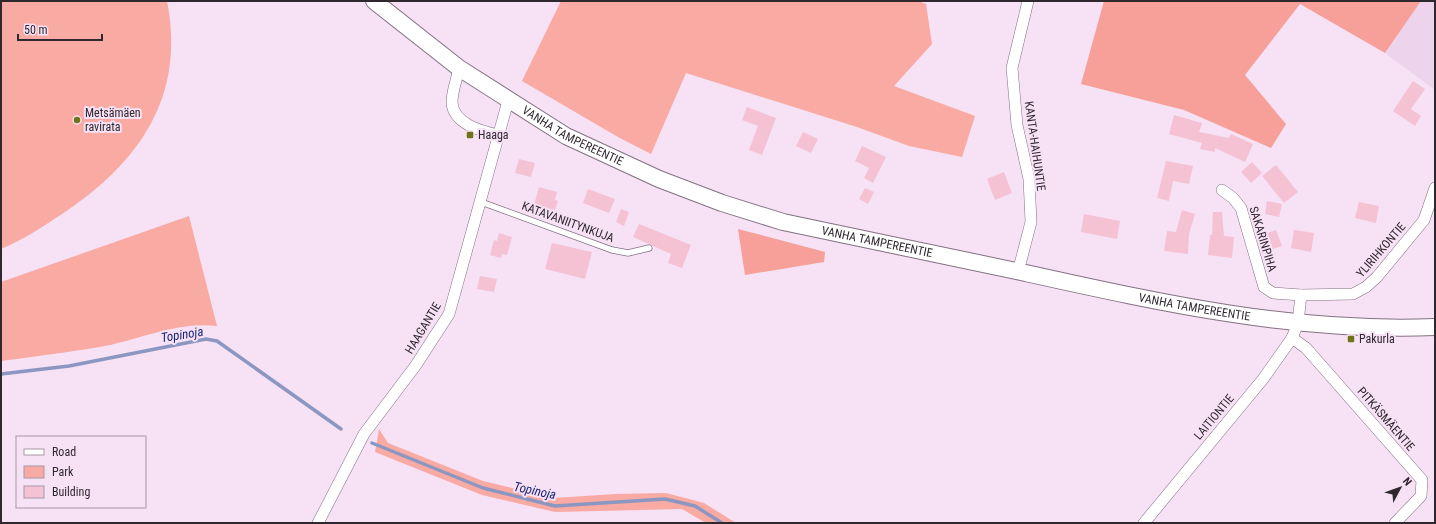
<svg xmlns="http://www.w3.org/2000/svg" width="1436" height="524" font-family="'Roboto Condensed',sans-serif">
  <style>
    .built { fill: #eed3ed }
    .green { fill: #f9aaa3 }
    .forest { fill: #f6a099 }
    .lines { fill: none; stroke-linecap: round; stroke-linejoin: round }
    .stream { stroke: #8c97c1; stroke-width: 3.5 }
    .building { fill: #f5c2d3 }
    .lane-casing { stroke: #837182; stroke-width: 7 }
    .street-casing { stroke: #837182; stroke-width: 12 }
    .secondary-casing { stroke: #837182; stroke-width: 18 }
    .lane { stroke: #fff; stroke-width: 5.5 }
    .street { stroke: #fff; stroke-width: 11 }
    .secondary { stroke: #fff; stroke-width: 16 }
    .poi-dot { fill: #717319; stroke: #f6e1f5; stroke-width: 1.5 }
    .labels { text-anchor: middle; stroke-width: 4; stroke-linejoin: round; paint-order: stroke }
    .poi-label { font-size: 12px; fill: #30282f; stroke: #f6e1f5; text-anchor: start }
    .street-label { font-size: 12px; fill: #30282f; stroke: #f6e1f5 }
    .water-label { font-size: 13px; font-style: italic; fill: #1a2674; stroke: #f6e1f5 }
  </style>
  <rect width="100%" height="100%" fill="#f6e1f5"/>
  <path class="built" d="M1421 1H1435V90L1385 53Z"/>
  <g class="green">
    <path d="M1 1H167C186 97 139 163 62 214 42 227 23 240 1 249Z"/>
    <path d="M561 1H918L926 4 932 44 894 86 975 116 962 157 909 146 857 127 686 73 651 154 618 137 522 81Z"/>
    <path d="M189 216 217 326C179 322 146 337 110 345 74 352 37 356 1 361V282Z"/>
    <path d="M379 429 388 443 483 481 554 498 615 494 666 493 704 503 736 523H706L682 509 555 512 482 495 375 452Z"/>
  </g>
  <g class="forest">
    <path d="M1104 1H1421L1385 53 1300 4 1245 75 1286 124 1271 148 1184 110 1081 84Z"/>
    <path d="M738 229 825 252 824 262 745 275Z"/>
  </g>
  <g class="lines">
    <g class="stream">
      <path d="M1 374 69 366 206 339 217 341 341 429"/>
      <path d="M372 443 483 488 555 506 665 499 695 506 722 523"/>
    </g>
  </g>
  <g class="building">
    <path d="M1413 81 1425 89 1411 109 1421 116 1415 126 1393 111Z"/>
    <path d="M747 107 776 118 762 155 749 150 758 126 742 120Z"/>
    <path d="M1174 115 1202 123 1199 132 1229 138 1231 134 1253 144 1245 162 1215 148V152L1200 149 1202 143 1169 134Z"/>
    <path d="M803 132 818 139 811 153 796 146Z"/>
    <path d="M862 146 886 157 873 183 864 178 869 168 855 161Z"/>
    <path d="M519 159 535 163 531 177 515 173Z"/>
    <path d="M1166 161 1193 166 1189 184 1173 181 1169 201 1157 198Z"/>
    <path d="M1252 162 1262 173 1251 183 1241 172Z"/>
    <path d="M1276 165 1298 192 1284 203 1262 176Z"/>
    <path d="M1004 172 1012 193 995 200 987 179Z"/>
    <path d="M539 187 557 192 555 200 558 201 555 210 551 209 549 217 532 212Z"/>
    <path d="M865 188 874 192 868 204 859 199Z"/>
    <path d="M588 189 615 199 609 213 583 203Z"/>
    <path d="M1267 201 1282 204 1279 217 1265 214Z"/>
    <path d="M1359 202 1379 206 1376 223 1355 218Z"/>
    <path d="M621 209 629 212 624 226 616 222Z"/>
    <path d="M1182 210 1195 214 1189 234 1188 254 1164 251 1167 231 1176 232Z"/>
    <path d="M1213 212H1222L1224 236 1234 237 1232 258 1208 255 1210 235H1212Z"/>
    <path d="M1084 214 1120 221 1117 239 1081 232Z"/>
    <path d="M639 224 691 245 682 268 668 263 671 254 633 237Z"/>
    <path d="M1276 230 1282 246 1267 251 1262 235Z"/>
    <path d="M1294 230 1314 233 1311 252 1291 248Z"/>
    <path d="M499 233 512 237 507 255 502 254 501 258 490 255 494 240 497 241Z"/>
    <path d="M552 243 592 252 585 279 545 269Z"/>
    <path d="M480 276 497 279 494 292 477 289Z"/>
  </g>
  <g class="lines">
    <g class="lane-casing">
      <path id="lane" d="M481 202 612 250 628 253 649 248"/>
    </g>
    <g class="street-casing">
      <g id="street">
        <path d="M459 68C457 79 452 91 452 102 453 124 481 131 498 135"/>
        <path d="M1222 190 1233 198 1241 208 1264 287 1273 293 1301 295 1353 294 1366 287 1377 277 1424 220 1435 188"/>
        <path d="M1018 272 1031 222 1029 179 1017 125 1012 68 1028 1"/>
        <path d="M1292 338 1306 348 1422 480 1421 496 1395 523"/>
        <path d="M318 523 364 434 416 365 449 314 508 101"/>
        <path d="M1144 523 1263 379 1292 338 1298 323 1301 295"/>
      </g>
    </g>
    <g class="secondary-casing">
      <g id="secondary">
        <path id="s1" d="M374 1 459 68 566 136 659 179 722 203 783 222C862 239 942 255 1021 272 1157 302 1294 333 1435 327"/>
      </g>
    </g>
    <use href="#lane" class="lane"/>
    <use href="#street" class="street"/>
    <use href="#secondary" class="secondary"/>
  </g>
  <g class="poi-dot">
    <circle cx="77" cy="120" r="4"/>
    <rect x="466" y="131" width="8" height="8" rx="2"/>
    <rect x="1347" y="335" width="8" height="8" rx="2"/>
  </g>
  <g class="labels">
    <g class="poi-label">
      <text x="85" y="117">Metsämäen<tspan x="85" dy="14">ravirata</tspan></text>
      <text x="478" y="139">Haaga</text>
      <text x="1359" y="343">Pakurla</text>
    </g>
    <g class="street-label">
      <text dy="4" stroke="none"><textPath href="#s1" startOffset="241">VANHA TAMPEREENTIE</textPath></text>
      <text transform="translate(1035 146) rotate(82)" y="4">KANTA-HAIHUNTIE</text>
      <text transform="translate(568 222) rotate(20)" y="4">KATAVANIITYNKUJA</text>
      <text transform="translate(1263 239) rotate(73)" y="4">SAKARINPIHA</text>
      <text dy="4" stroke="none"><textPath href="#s1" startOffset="565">VANHA TAMPEREENTIE</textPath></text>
      <text transform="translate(1381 250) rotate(-49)" y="4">YLIRIHKONTIE</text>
      <text dy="4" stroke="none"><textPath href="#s1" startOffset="889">VANHA TAMPEREENTIE</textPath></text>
      <text transform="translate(423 328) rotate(-59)" y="4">HAAGANTIE</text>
      <text transform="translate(1214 417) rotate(-50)" y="4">LAITIONTIE</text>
      <text transform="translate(1386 419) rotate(49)" y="4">PITKÄSMÄENTIE</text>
    </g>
    <g class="water-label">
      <text transform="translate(182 334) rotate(-9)" y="5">Topinoja</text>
      <text transform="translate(535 490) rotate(12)" y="5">Topinoja</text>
    </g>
  </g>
  <rect width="1436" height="524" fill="none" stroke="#30282f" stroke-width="4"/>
  <rect x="16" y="436" width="130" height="72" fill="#f6e1f5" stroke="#a797a6"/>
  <rect x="24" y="449" width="20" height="6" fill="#ffffff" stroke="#a797a6"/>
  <text x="52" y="456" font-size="12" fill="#30282f">Road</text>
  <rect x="24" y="466" width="20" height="12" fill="#f9aaa3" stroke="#a797a6"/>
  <text x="52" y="476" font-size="12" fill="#30282f">Park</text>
  <rect x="24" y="486" width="20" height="12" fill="#f5c2d3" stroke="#a797a6"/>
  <text x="52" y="496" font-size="12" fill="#30282f">Building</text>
  <g transform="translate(1400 488) rotate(49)" stroke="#f6e1f5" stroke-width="3" paint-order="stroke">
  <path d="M0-3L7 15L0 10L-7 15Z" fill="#30282f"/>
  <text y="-6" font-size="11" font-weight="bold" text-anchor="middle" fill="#30282f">N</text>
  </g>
  <path d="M18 34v6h84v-6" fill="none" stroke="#30282f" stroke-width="2"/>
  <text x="24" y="34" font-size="12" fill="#30282f" stroke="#f6e1f5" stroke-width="3" paint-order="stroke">50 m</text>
</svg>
